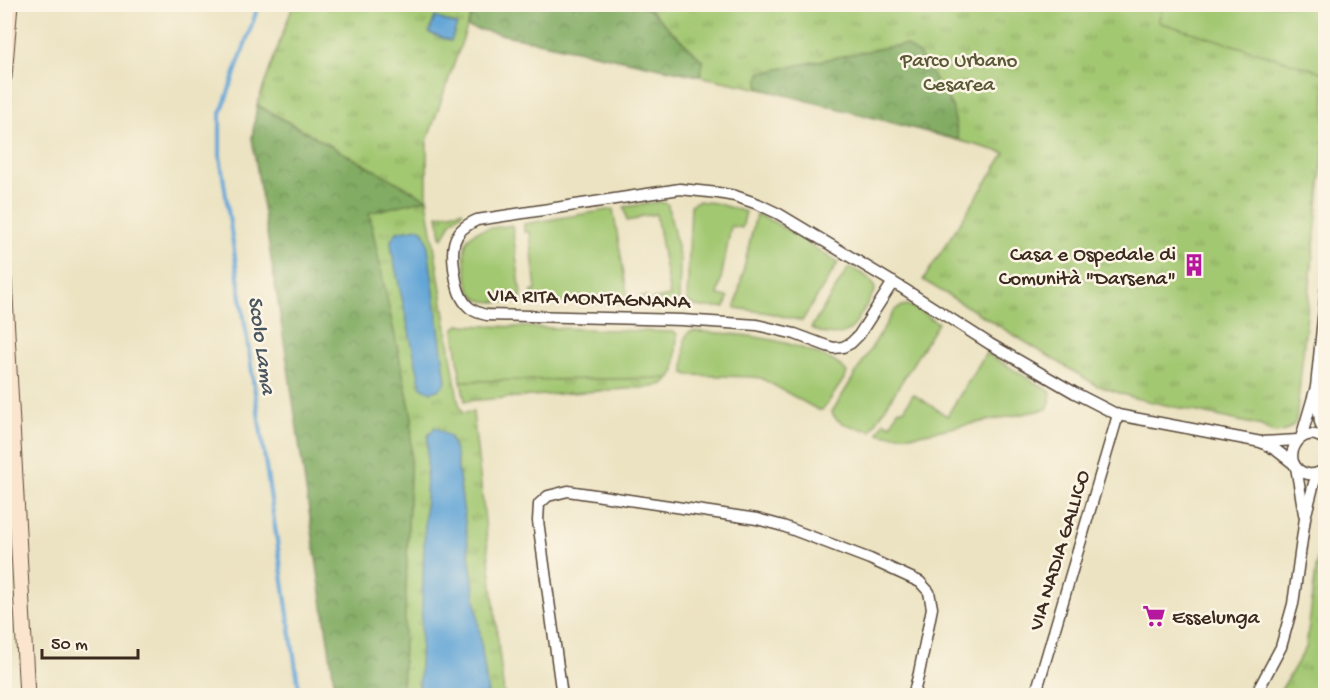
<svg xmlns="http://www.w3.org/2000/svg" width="1330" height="700" font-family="'Gochi Hand',sans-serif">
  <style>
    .grass { fill: url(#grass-tufts); stroke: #6f7948; stroke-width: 1.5 }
    .forest { fill: url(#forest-crowns); stroke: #5e6b41; stroke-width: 1.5 }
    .garden { fill: #a3c872; stroke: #6f7948; stroke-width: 1.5 }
    .water { fill: #63a6d7; stroke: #4f687a; stroke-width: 1.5 }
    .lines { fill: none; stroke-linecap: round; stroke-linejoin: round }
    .stream { stroke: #63a6d7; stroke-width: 4 }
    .minor-casing { stroke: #564637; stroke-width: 13 }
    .secondary-casing { stroke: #564637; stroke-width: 17 }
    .minor { stroke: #fff; stroke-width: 10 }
    .secondary { stroke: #fbe5cf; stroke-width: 15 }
    .labels { text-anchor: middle; stroke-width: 5; stroke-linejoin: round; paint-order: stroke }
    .park-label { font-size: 21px; fill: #5a5937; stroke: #fcf5e5 }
    .poi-label { font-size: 21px; fill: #3b2a1e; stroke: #fcf5e5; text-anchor: end }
    .street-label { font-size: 21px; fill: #3b2a1e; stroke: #fcf5e5 }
    .water-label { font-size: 22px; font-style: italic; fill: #49555f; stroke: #fcf5e5 }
  </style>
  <defs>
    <pattern id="grass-tufts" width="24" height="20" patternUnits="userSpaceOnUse" patternTransform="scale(1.5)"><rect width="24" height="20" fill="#a3c872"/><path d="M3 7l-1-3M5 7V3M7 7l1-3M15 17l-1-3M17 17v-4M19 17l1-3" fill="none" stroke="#86a35d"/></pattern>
    <pattern id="forest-crowns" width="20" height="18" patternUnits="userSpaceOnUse" patternTransform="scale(1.5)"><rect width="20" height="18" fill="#82ac64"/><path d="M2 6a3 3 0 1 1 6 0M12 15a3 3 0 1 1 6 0" fill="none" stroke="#6c8c52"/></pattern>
  </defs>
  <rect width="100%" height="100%" fill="#fcf5e5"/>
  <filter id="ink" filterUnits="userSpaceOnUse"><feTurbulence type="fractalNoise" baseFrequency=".0167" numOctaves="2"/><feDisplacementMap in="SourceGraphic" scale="12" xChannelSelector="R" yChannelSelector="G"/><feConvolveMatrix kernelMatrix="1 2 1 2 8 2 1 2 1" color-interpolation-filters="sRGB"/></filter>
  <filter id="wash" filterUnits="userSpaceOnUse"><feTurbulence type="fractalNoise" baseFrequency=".008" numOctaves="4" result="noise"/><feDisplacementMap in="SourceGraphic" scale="24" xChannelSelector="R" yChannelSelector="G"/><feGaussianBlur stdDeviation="1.35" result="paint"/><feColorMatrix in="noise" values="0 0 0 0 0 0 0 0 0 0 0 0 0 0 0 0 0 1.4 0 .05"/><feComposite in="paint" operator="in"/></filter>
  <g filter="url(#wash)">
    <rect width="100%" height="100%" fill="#ece3c2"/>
    <g class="grass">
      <path d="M293 5H1164L1159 22 1325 73V138L1296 422C1287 433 1273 438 1262 426L1134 398 1096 385 923 280 1005 153 797 97 467 27 427 141V199L429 213 458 400 462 413 473 412 504 695H402L412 417 368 213 426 199 257 105Z"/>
      <path d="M462 211V213L452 221 443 238 441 237 438 215Z"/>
      <path d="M670 378 663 384 653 387 465 401 461 381Z"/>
      <path d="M1325 497V695H1278L1306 648Z"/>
    </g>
    <g class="forest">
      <path d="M475 5H639L650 10 703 61 700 76 467 27Z"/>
      <path d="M905 45 918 53 952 106 959 140 758 88 760 73 887 47Z"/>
      <path d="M257 105 427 199 369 213 412 417 402 695H336L285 347 252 138Z"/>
    </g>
    <g class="garden">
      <path d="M1164 5H1325V73L1158 22Z"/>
      <path d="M698 201 715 203 746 212 742 228 731 226 718 295 728 297 725 307C713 307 694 310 687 300L691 206 692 204Z"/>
      <path d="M659 202 666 203 668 205 680 260 679 301 674 306 639 304 640 297 646 296 647 301 670 296 656 214 638 217V219L627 221 624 207Z"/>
      <path d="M613 209 629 304 532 302V291H536L530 232H524V224Z"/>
      <path d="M756 214 776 223 838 263 802 321 769 313 735 308Z"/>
      <path d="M512 225 522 301C511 301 490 304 480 300 475 298 472 293 469 288 467 271 456 239 478 231 488 227 502 227 512 225Z"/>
      <path d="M849 267C860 273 875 278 875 291L853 327C840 339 825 335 811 328Z"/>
      <path d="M906 305 913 307 938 323 871 431C859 428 835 425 832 412L894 311 899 307Z"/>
      <path d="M459 325 674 332 677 334 675 371 670 378 461 381 454 331 455 328Z"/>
      <path d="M692 331C737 334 773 336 815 353 826 357 839 363 847 372L846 376 825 407 822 410H818L761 378 753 377 688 375 684 373 685 338 688 333Z"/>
      <path d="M986 353 1051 392 1050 402 1047 409 915 435H886L878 433 884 422 891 425 898 410H904L913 394 947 416Z"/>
    </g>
    <g class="water">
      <path d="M435 17 457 25 451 41 429 33Z"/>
      <path d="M418 228 423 230 427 239 446 382 440 389 431 392 421 387 392 252 391 240 397 232Z"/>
      <path d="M435 427 450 437 456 454 488 695H419L428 436Z"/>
    </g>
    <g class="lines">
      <path class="stream" d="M259 4 220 116V156L300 696"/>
    </g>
  </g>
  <g filter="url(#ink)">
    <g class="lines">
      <g class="minor-casing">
        <g id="minor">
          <path d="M893 282 859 335 851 343 843 347 834 348 827 346 795 334 757 325 682 320 487 315C482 314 475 312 470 308 460 300 457 287 455 275 451 250 450 231 477 220L680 189 718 193 735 196 758 204 779 214 904 289 990 344 1075 393 1118 415 1261 442 1298 440"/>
          <path d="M1317 393 1320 422 1326 438"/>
          <path d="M1301 438 1316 387 1326 289"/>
          <path d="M1326 441C1298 417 1276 468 1308 474 1315 475 1320 473 1326 468"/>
          <path d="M1261 442 1276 450 1294 464"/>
          <path d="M1296 467 1304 514"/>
          <path d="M562 696 538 521 539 504 548 496 568 491 757 519 783 526 870 559 920 582 929 592 932 608 919 673 913 696"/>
          <path d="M1035 696 1118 415"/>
          <path d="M1255 696 1281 647 1293 604 1305 518 1314 483 1319 473"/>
        </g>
      </g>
      <g class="secondary-casing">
        <g id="secondary">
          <path d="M4 77 10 4"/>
          <path d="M4 279 27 696"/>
        </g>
      </g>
      <use href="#minor" class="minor"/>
      <use href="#secondary" class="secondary"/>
    </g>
  </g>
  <defs>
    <g id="building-bare" transform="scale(1.8)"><path d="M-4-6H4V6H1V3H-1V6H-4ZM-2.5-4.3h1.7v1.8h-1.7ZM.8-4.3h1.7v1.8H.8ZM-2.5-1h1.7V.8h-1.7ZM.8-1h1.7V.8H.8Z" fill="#b5179e" stroke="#fcf5e5" stroke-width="2.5" paint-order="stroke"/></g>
    <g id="supermarket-bare" transform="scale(1.8)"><path d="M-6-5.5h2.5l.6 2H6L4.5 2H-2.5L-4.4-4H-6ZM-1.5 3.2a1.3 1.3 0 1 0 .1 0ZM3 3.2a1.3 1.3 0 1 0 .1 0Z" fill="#b5179e" stroke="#fcf5e5" stroke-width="2.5" paint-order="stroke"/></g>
  </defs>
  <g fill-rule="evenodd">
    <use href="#building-bare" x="1194" y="265"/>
    <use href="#supermarket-bare" x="1154" y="616"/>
  </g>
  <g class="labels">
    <g class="park-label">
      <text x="959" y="66">Parco Urbano<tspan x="959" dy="24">Cesarea</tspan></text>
    </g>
    <g class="poi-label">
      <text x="1176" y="260">Casa e Ospedale di<tspan x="1176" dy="24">Comunità "Darsena"</tspan></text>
      <text x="1172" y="623" text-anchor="start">Esselunga</text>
    </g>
    <g class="street-label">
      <text transform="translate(589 297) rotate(2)" y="7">VIA RITA MONTAGNANA</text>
      <text transform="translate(1058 550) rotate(-73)" y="7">VIA NADIA GALLICO</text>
    </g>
    <g class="water-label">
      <text transform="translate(264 345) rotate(82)" y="8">Scolo Lama</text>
    </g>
  </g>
  <rect width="1330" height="700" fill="none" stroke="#fcf5e5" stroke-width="24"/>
  <path d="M42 649v9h96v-9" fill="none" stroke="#3b2a1e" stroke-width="3"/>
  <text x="51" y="649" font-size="18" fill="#3b2a1e" stroke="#fcf5e5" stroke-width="4.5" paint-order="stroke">50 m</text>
</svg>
